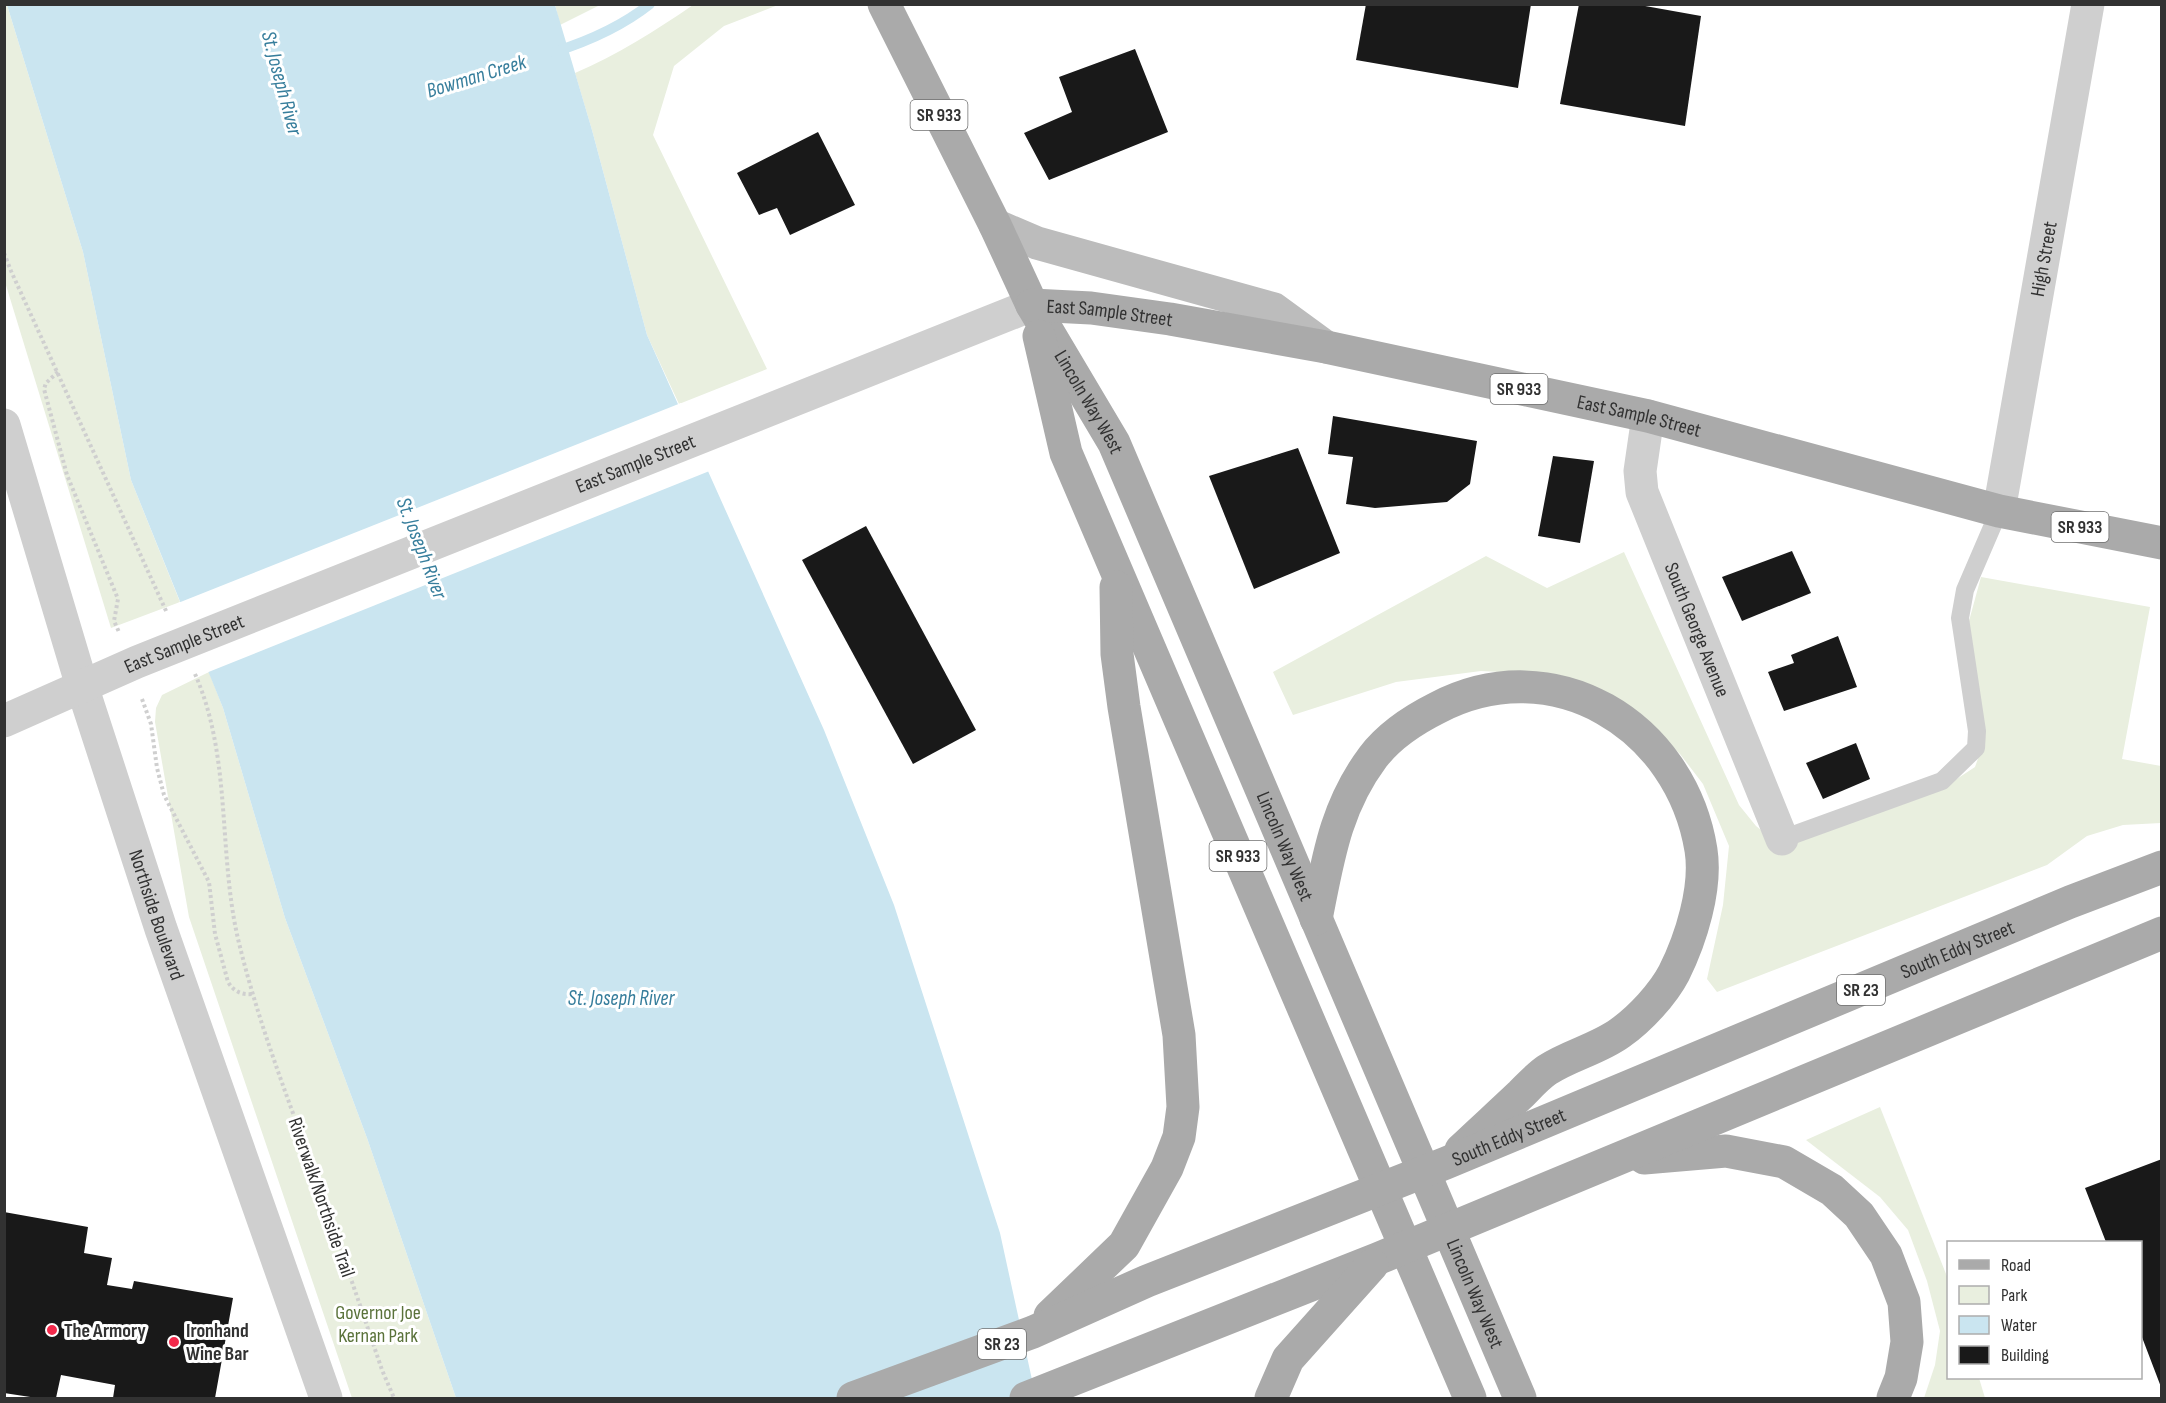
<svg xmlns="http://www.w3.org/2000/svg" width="2166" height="1403" font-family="'Sofia Sans Condensed',sans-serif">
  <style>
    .green { fill: #e9efdf }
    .water { fill: #cae5f0 }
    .pier { fill: #fff }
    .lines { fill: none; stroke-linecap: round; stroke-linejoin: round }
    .stream { stroke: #cae5f0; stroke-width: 10 }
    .building { fill: #191919 }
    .path { stroke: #cfcfcf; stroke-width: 4; stroke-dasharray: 3 3; stroke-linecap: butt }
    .service { stroke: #cfcfcf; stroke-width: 18 }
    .minor { stroke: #cfcfcf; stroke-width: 33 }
    .tertiary { stroke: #cfcfcf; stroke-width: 33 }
    .secondary { stroke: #bcbcbc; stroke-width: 33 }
    .primary { stroke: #aaa; stroke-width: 33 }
    .poi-dot { fill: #f3294b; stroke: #fff; stroke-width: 2 }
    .labels { text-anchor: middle; stroke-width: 6; stroke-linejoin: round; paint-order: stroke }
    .shield { fill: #fff; stroke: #707070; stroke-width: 1.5 }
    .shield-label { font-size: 18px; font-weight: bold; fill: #323232 }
    .street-label { font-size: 20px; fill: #323232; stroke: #fff }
    .park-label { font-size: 20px; fill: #5a723a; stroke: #fff }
    .poi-label { font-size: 20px; font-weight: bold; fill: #323232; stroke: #fff; text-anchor: start }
    .water-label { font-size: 21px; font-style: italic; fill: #377e9c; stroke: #fff }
  </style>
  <rect width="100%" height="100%" fill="#fff"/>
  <g class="green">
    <path d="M555 4 600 5 560 25Z"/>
    <path d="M4 5H7L83 252 131 480 180 602 111 628 5 282Z"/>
    <path d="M693 5H778L724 26 674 66 653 135 767 369 679 404 647 335 592 130 575 73C617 55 655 31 693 5Z"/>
    <path d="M1624 552 1739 805 1756 826 1780 845 1943 788 1975 767 1985 739 1969 621 1981 577 2150 607 2122 759 2161 766V823L2123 825 2087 836 2047 865 1717 992 1707 979 1723 905 1729 846 1703 784 1680 754 1630 707 1560 675 1481 671 1396 682 1293 715 1273 672 1486 556 1547 588Z"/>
    <path d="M209 672 223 708 285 918 367 1138 456 1398H352L189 917 155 722 156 708 162 695Z"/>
    <path d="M1880 1107 1948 1279V1378H1979L1985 1398H1924L1935 1365 1940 1331 1927 1281 1908 1230 1880 1197 1806 1140Z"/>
  </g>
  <path class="water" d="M7 5H555L592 130 647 335 824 730 894 905 1000 1233 1036 1398H456L367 1138 285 918 223 708 131 480 83 252Z"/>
  <path class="pier" d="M681 403 712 470 206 673 178 603Z"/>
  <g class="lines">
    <path class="stream" d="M554 52C589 41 621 27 650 4"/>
  </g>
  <g class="building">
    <path d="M1366 4H1531L1518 88 1356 60Z"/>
    <path d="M1579 4H1634L1701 16 1685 126 1560 104Z"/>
    <path d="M1135 49 1168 132 1049 180 1024 133 1072 112 1059 77Z"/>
    <path d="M818 132 855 205 790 235 777 208 759 215 737 173Z"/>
    <path d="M1333 416 1477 441 1470 484 1447 502 1375 508 1346 504 1353 457 1328 454Z"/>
    <path d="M1298 448 1340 553 1254 589 1209 476Z"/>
    <path d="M1553 456 1594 461 1580 543 1538 536Z"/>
    <path d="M866 526 976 730 913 764 802 560Z"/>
    <path d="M1792 551 1811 593 1742 621 1722 577Z"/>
    <path d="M1838 636 1857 687 1784 711 1768 672 1794 663 1791 655Z"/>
    <path d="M1856 743 1870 779 1823 799 1806 763Z"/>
    <path d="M2162 1159V1387H2161L2140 1332V1242H2106L2085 1188Z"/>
    <path d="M4 1212 88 1227 84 1253 112 1258 107 1285 132 1289 134 1281 233 1298 215 1398H113L115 1385 61 1375 56 1398H37L4 1393Z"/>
  </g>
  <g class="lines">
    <g class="path">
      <path d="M4 253 11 271 167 613"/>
      <path d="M58 372 46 383 44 389 67 475 118 599 114 621 119 632"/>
      <path d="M195 674C233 760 217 858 240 947 256 1012 279 1075 302 1138 329 1215 356 1293 382 1370L394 1398"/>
      <path d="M142 699 151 724 157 768 164 795 209 882 215 934 228 982C234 992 242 995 253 994"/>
    </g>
    <path class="service" d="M1782 839 1942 781 1976 748 1977 731 1960 618 1965 590 1999 511"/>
    <g class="minor">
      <path id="s1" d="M1648 416 1640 471 1642 492 1782 839"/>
      <path id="s2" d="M1999 511 2088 4"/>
    </g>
    <g class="tertiary">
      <path id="s3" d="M4 425 82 686 161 929 326 1398"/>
      <path id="s4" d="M4 721 137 662 1032 305"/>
    </g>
    <path class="secondary" d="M995 225 1037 243 1274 309 1326 347"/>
    <g class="primary">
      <path id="s5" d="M884 4 995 225 1032 305 1114 443 1520 1398"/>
      <path id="s6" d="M1032 305 1091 308 1170 319 1326 347 1648 416 1999 511 2162 543"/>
      <path d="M1039 336 1066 453 1470 1398"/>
      <path d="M1316 919C1328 859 1335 808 1373 757 1389 736 1413 720 1437 708 1553 647 1681 725 1701 850 1707 888 1691 939 1674 973 1663 994 1640 1019 1620 1033 1598 1049 1570 1055 1547 1070 1538 1076 1529 1086 1521 1094 1501 1113 1481 1131 1461 1150"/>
      <path d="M1644 1158 1726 1151 1784 1162 1832 1190 1859 1215 1886 1255 1904 1302 1907 1342 1901 1378 1893 1398"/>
      <path d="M1050 1316 1124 1245 1167 1168 1179 1137 1183 1107 1179 1035 1124 707 1117 654 1116 587"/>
      <path id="s7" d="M853 1398 1033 1332 1147 1281 1446 1163 2070 902 2162 867"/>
      <path d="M1026 1398 1377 1259 2162 933"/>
      <path d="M1271 1398 1288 1359 1372 1265"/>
    </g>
  </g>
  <g class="poi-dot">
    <circle cx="52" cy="1330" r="6"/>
    <circle cx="174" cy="1342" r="6"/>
  </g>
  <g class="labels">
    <g class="shield">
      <rect x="910.5" y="100" width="57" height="30" rx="4.5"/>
      <rect x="1490.5" y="374" width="57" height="30" rx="4.5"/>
      <rect x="2051.5" y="512" width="57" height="30" rx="4.5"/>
      <rect x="1209.5" y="841" width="57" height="30" rx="4.5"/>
      <rect x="1837" y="975" width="48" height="30" rx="4.5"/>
      <rect x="978" y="1329" width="48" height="30" rx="4.5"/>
    </g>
    <g class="shield-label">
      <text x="939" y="121">SR 933</text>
      <text x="1519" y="395">SR 933</text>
      <text x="2080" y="533">SR 933</text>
      <text x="1238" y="862">SR 933</text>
      <text x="1861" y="996">SR 23</text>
      <text x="1002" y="1350">SR 23</text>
    </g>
    <g class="street-label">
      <text dy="7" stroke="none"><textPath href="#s2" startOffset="256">High Street</textPath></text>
      <text dy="7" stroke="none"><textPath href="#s6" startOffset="78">East Sample Street</textPath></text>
      <text dy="7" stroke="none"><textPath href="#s5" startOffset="448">Lincoln Way West</textPath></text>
      <text dy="7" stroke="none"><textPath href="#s6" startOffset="618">East Sample Street</textPath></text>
      <text dy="7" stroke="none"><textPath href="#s4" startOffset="682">East Sample Street</textPath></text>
      <text dy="7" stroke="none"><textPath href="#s1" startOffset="225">South George Avenue</textPath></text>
      <text dy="7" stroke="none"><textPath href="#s4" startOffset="196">East Sample Street</textPath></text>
      <text dy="7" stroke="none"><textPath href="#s5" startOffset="934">Lincoln Way West</textPath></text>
      <text dy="7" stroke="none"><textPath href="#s3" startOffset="513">Northside Boulevard</textPath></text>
      <text dy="7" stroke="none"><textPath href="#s7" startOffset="1192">South Eddy Street</textPath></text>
      <text dy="7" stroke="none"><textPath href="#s7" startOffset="706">South Eddy Street</textPath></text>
      <text transform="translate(322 1197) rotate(71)" y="7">Riverwalk/Northside Trail</text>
      <text dy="7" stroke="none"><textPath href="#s5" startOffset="1420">Lincoln Way West</textPath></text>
    </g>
    <g class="park-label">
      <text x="378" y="1319">Governor Joe<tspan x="378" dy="23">Kernan Park</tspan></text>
    </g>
    <g class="poi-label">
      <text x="64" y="1337">The Armory</text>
      <text x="186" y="1337">Ironhand<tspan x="186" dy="23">Wine Bar</tspan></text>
    </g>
    <g class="water-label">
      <text transform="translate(476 76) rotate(-17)" y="7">Bowman Creek</text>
      <text transform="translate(282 83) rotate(75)" y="7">St. Joseph River</text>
      <text transform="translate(422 548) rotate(69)" y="7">St. Joseph River</text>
      <text x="621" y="1005">St. Joseph River</text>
    </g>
  </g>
  <rect width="2166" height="1403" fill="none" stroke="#323232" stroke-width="12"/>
  <rect x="1947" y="1241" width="195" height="138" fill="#ffffff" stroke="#adadad" stroke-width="1.5"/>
  <rect x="1959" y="1260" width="30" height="9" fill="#aaaaaa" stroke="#adadad" stroke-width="1.5"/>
  <text x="2001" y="1271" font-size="18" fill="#323232">Road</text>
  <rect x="1959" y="1286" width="30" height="18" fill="#e9efdf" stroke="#adadad" stroke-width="1.5"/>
  <text x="2001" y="1301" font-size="18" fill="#323232">Park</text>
  <rect x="1959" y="1316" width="30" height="18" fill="#cae5f0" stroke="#adadad" stroke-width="1.5"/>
  <text x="2001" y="1331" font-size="18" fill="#323232">Water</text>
  <rect x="1959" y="1346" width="30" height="18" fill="#191919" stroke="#adadad" stroke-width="1.5"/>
  <text x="2001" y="1361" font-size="18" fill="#323232">Building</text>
</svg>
